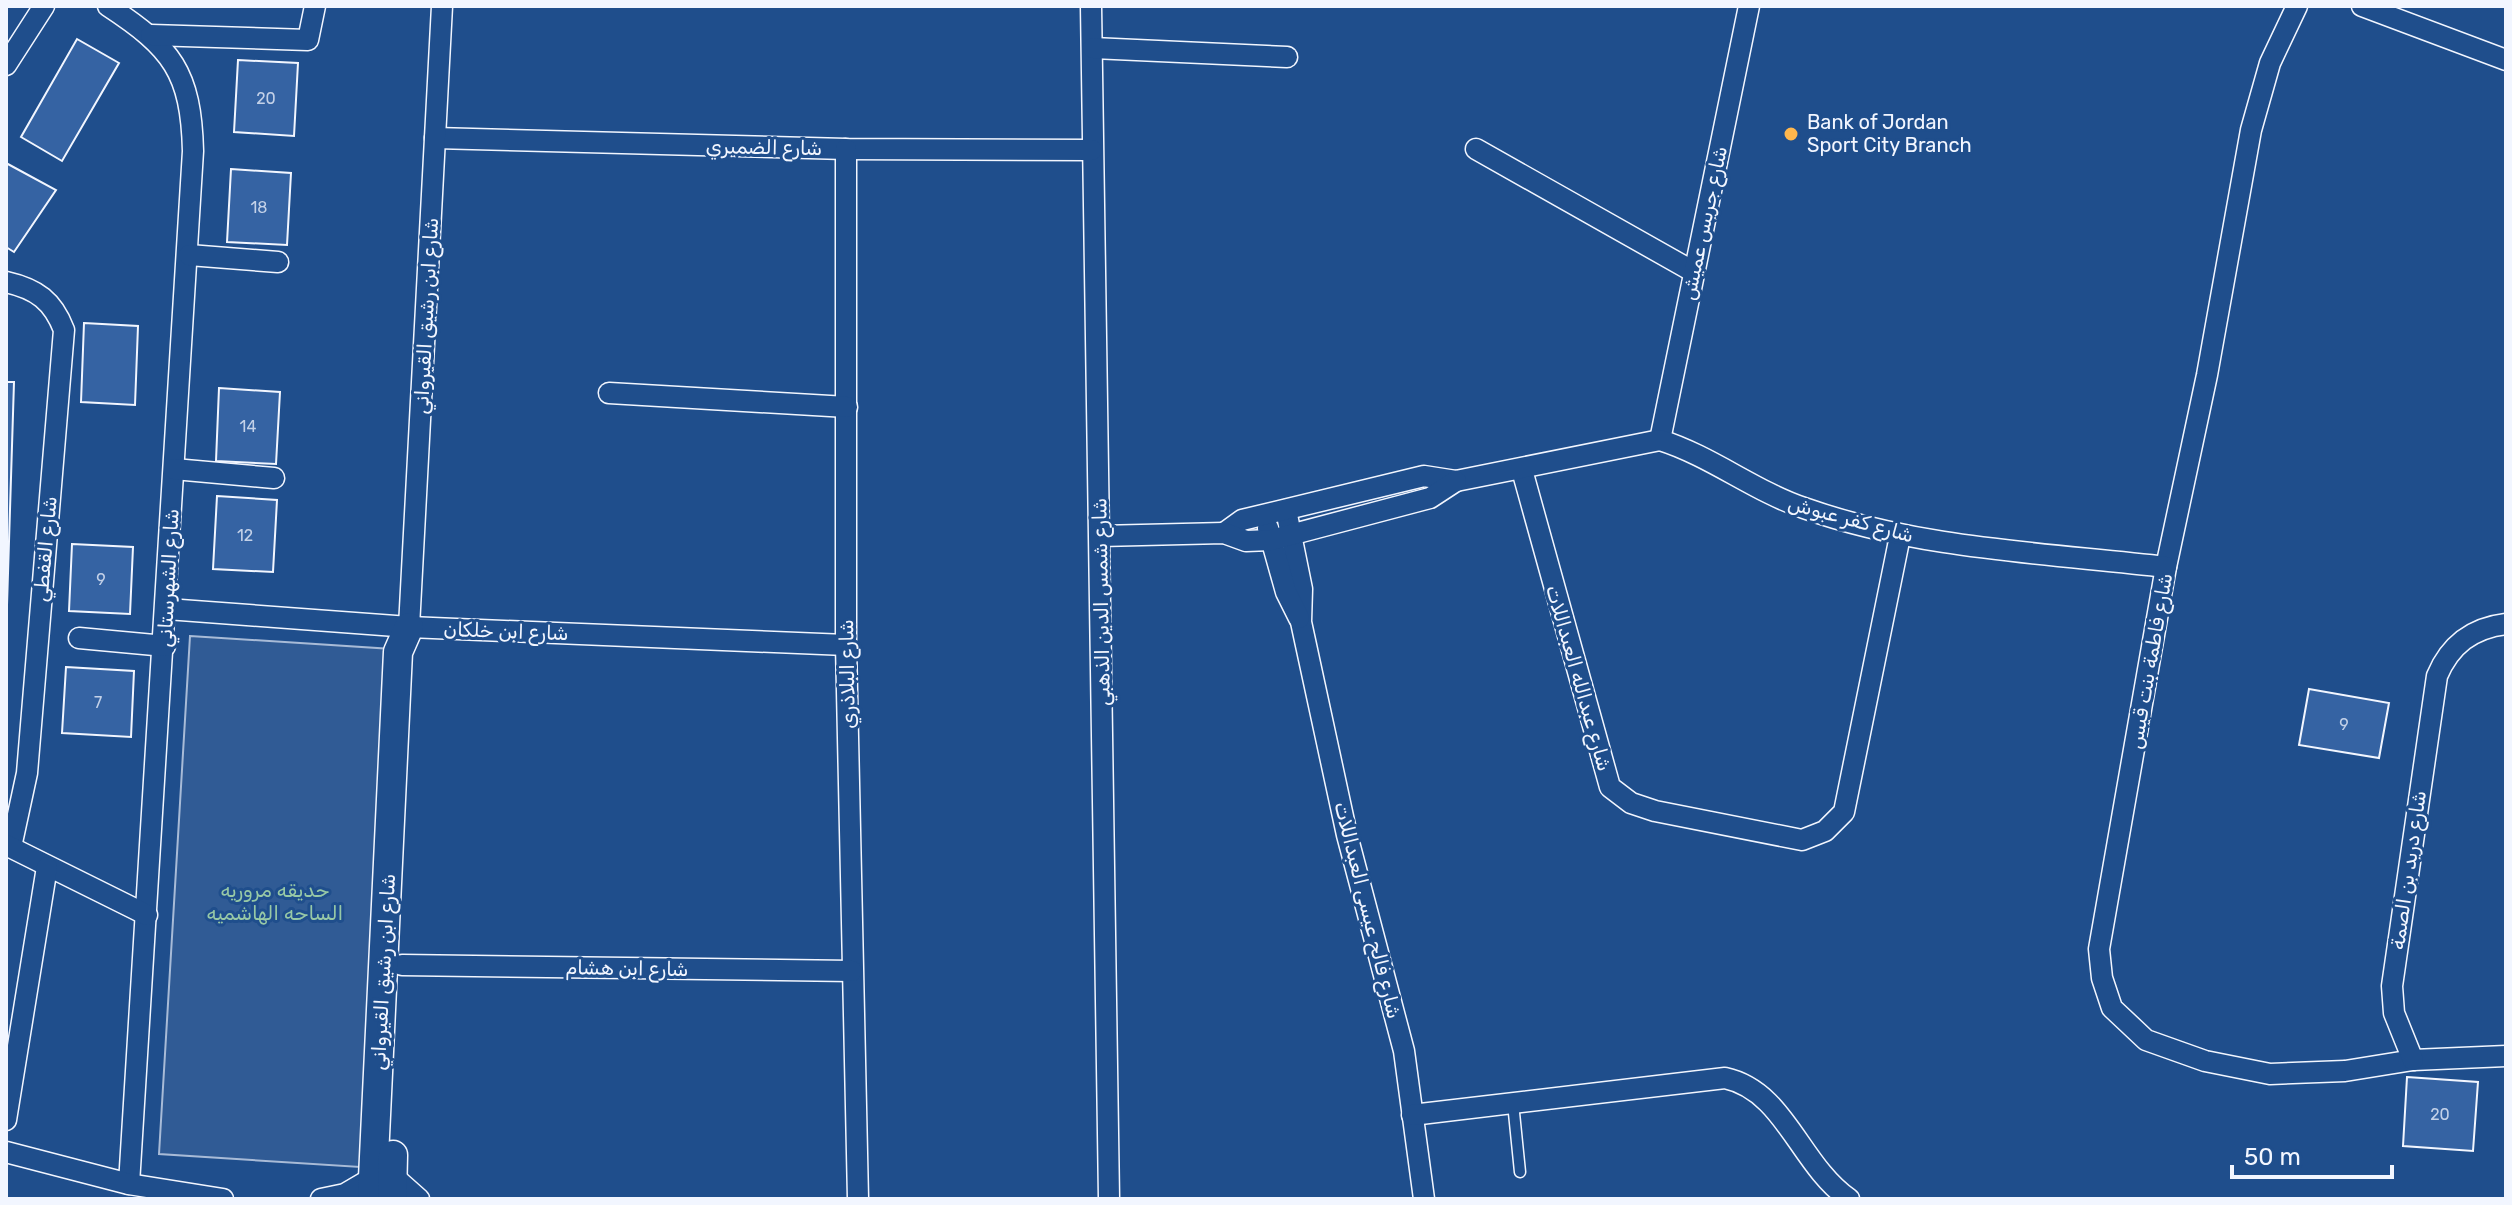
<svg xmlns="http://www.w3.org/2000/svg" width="2512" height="1205" font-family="Rubik,'Noto Naskh Arabic',sans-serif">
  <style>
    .built { fill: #305b95; stroke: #a8bbd7; stroke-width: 2 }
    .building { fill: #3563a3; stroke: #f2f6ff; stroke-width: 2 }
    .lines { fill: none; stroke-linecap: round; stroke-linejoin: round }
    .lane-casing { stroke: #f2f6ff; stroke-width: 13 }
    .street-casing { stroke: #f2f6ff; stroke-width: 23 }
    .secondary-casing { stroke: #f2f6ff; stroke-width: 31 }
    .lane { stroke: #1f4e8c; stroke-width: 10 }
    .street { stroke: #1f4e8c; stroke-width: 20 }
    .secondary { stroke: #1f4e8c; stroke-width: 28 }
    .poi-dot { fill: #ffb74d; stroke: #1f4e8c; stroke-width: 3 }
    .labels { text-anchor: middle; stroke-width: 6; stroke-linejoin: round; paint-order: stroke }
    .number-label { font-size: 16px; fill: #c3d1e8 }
    .poi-label { font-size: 20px; fill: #f2f6ff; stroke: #1f4e8c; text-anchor: start }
    .street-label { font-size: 20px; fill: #f2f6ff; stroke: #1f4e8c }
    .park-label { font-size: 20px; fill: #97c8a6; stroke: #1f4e8c }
  </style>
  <rect width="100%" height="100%" fill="#1f4e8c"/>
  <path class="built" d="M190 636 392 649 360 1167 159 1154Z"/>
  <g class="building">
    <path d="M77 39 119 63 62 161 21 137Z"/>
    <path d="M238 60 298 63 294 136 234 132Z"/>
    <path d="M6 163 56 190 14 252 6 247Z"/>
    <path d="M231 169 291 173 287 245 227 242Z"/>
    <path d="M84 323 138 326 135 405 81 402Z"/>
    <path d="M6 382H14L6 637Z"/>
    <path d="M219 388 280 392 276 464 216 461Z"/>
    <path d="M217 496 277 500 273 572 213 569Z"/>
    <path d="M72 544 133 547 130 614 69 611Z"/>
    <path d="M66 667 134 671 131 737 62 733Z"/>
    <path d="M2309 689 2389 703 2379 758 2299 745Z"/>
    <path d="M2407 1077 2478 1082 2473 1151 2403 1146Z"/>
  </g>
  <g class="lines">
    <g class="lane-casing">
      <path id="lane" d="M1513 1103 1520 1172"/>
    </g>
    <g class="street-casing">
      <g id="street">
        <path d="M108 6C172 48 191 72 193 151L129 1184"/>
        <path d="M1091 6 1109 1199"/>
        <path d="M2297 6 2270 63 2251 130 2207 375 2166 567 2099 949 2102 978 2112 1008 2146 1040 2205 1061 2270 1074 2345 1071 2413 1060 2506 1056"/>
        <path d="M2362 6 2506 60"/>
        <path d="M151 35 308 40 315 6"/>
        <path d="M1093 48 1287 57"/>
        <path d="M6 65 44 6"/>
        <path d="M435 138 846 149 1092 150"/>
        <path d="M846 149V645L858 1199"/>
        <path d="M1476 149 1694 272"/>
        <path d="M189 255 278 262"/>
        <path d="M6 282C37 289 53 301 64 330L27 773 11 847"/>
        <path d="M609 393 847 407"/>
        <path d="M1660 440 1749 6"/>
        <path d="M174 469 274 478"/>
        <path d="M1522 470 1610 787 1631 803 1655 811 1802 840 1825 831 1844 812 1900 536"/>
        <path d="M1286 510 1302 589 1301 622 1347 835 1404 1051 1424 1199"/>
        <path d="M1268 528 1286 592 1299 618"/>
        <path d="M1224 533 1242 520 1424 476 1456 481 1660 440C1711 456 1754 491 1804 508 1919 549 2046 553 2166 567"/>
        <path d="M1100 536 1224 533 1246 541 1271 540 1430 498 1456 481"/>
        <path d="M167 609 409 627 846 645"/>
        <path d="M409 627 442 6"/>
        <path d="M79 638 165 646"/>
        <path d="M6 845 147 915"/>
        <path d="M402 965 852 971"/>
        <path d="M2413 1060 2394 1013 2392 986 2437 676C2450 645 2472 628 2506 624"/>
        <path d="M1412 1115 1725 1078C1785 1091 1799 1164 1849 1199"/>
        <path d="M6 1120 47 867"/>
        <path d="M6 1152 129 1184 223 1199"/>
        <path d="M392 1175 419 1199"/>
        <path d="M321 1199 345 1194 374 1177"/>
      </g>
    </g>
    <g class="secondary-casing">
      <g id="secondary">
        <path d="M372 1199 398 652 409 627"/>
        <path d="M392 1199 393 1155"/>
      </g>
    </g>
    <use href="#lane" class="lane"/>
    <use href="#street" class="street"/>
    <use href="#secondary" class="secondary"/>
  </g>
  <circle class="poi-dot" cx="1791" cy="134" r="8"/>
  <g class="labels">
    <g class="number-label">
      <text x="266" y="104">20</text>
      <text x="259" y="213">18</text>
      <text x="248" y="432">14</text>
      <text x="245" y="541">12</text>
      <text x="101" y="585">9</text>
      <text x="98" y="708">7</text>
      <text x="2344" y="730">9</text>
      <text x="2440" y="1120">20</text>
    </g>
    <g class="poi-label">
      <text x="1807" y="129">Bank of Jordan<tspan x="1807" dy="23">Sport City Branch</tspan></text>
    </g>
    <g class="street-label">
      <text transform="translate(764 147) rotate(1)" y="7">شارع الضميري</text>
      <text transform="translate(1704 223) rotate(-78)" y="7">شارع جريس عميش</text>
      <text transform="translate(426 316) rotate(-87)" y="7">شارع ابن رشيق القيرواني</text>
      <text transform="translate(1851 519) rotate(15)" y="7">شارع كفر عبوش</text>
      <text transform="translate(45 549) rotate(-85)" y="7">شارع القفطي</text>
      <text transform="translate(168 578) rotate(-87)" y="7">شارع الشهرستاني</text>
      <text transform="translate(1101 602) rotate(-91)" y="7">شارع شمس الدين الذهبي</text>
      <text transform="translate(506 631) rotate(2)" y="7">شارع ابن خلكان</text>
      <text transform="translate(2150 661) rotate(-80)" y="7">شارع فاطمة بنت قيس</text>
      <text transform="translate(847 674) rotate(-91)" y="7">شارع البلاذري</text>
      <text transform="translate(1579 678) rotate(74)" y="7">شارع عبدالله العبداللات</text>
      <text transform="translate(2408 870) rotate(-82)" y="7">شارع دريد بن الصمة</text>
      <text transform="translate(1368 910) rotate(76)" y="7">شارع فالح عيسى العبداللات</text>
      <text transform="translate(627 968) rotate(1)" y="7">شارع ابن هشام</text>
      <text transform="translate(383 972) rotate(-87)" y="7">شارع ابن رشيق القيرواني</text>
    </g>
    <g class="park-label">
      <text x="275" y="897">حديقه مروريه<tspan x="275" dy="23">الساحه الهاشميه</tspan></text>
    </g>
  </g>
  <rect width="2512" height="1205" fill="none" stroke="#f2f6ff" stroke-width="16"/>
  <path d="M2232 1165v12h160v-12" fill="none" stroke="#f2f6ff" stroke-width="4"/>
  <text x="2244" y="1165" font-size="24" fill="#f2f6ff" stroke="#1f4e8c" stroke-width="6" paint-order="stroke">50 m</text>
</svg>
